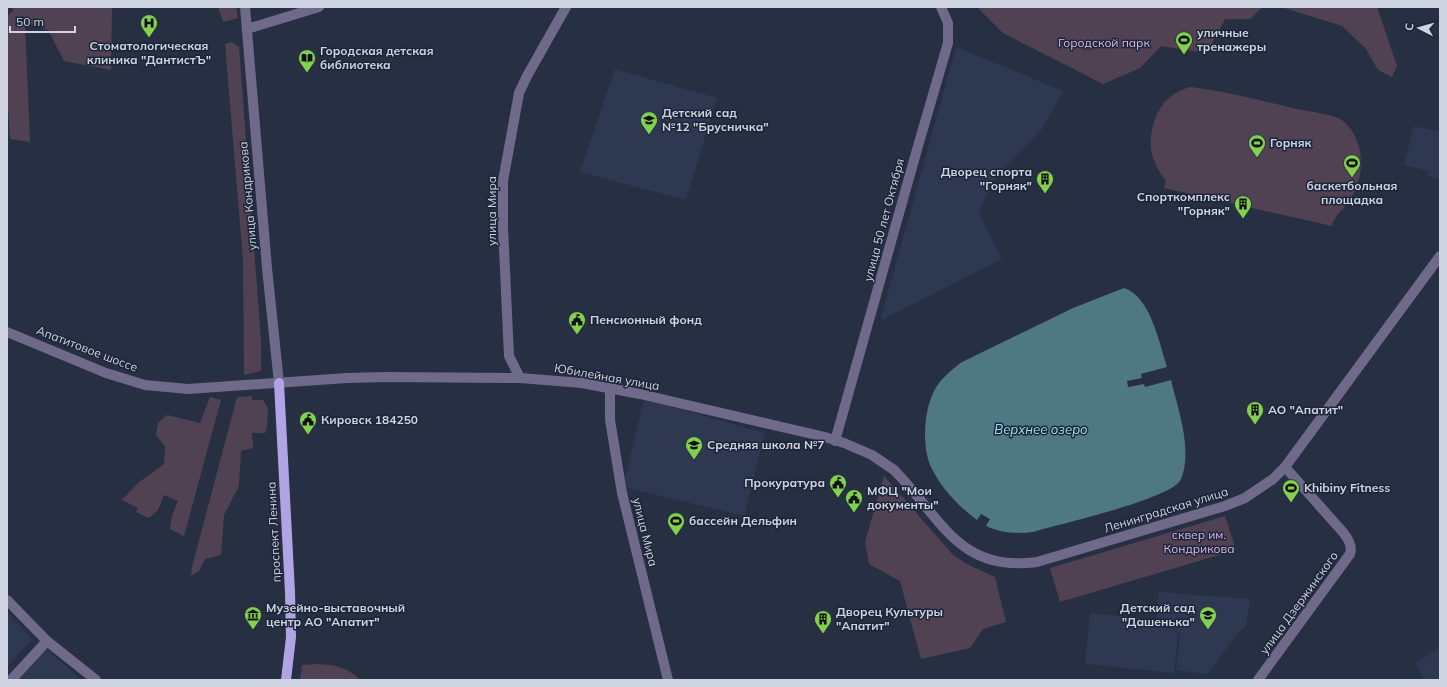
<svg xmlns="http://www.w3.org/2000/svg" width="1447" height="687" font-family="Mulish,sans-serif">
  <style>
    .built { fill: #2e3851 }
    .green { fill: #504253 }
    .water { fill: #4e7882 }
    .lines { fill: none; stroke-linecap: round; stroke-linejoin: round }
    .minor { stroke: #706a8a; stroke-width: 10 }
    .major { stroke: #b1a4e5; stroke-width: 10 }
    .labels { text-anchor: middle; stroke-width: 3; stroke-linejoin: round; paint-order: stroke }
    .poi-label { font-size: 12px; font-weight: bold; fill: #ced4e1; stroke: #1d2538; text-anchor: start }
    .park-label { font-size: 12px; fill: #ddb6e7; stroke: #1d2538 }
    .street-label { font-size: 12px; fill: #ced4e1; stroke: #1d2538 }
    .water-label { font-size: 13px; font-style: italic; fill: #98e4f6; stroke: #1d2538 }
  </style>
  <rect width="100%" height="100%" fill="#272f42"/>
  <g class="built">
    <path d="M956 47 1063 91 1042 129 996 177 979 212 1002 259 880 321Z"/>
    <path d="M615 69 717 98 686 200 580 172Z"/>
    <path d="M1414 126 1440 132V179L1427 176 1428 171 1404 165Z"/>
    <path d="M644 399 765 433 744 516 623 487Z"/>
    <path d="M1159 592 1250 599 1246 626 1236 635 1208 674 1176 670 1180 635 1173 629 1178 634 1174 673 1085 664 1090 613 1160 620 1157 617Z"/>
    <path d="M7 612 32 639 7 667Z"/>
    <path d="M1440 647V680H1425L1415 664Z"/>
    <path d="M46 649 82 680H18Z"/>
  </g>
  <g class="green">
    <path d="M12 7H112L111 70 64 61 48 30 25 23 30 142 10 139 7 92V16L13 11Z"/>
    <path d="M218 7H236L238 18 223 22Z"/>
    <path d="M977 7H1262L1250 19H1225L1207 53 1161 46 1140 68 1103 84 1003 33Z"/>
    <path d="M1281 7H1377L1397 66 1392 77 1378 70 1366 49 1342 26Z"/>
    <path d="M232 42 239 47 261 340V371L244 375 243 260 225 44Z"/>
    <path d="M1190 87C1226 91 1262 101 1297 109 1310 112 1335 114 1344 122 1357 133 1362 151 1361 167 1360 178 1356 192 1349 201 1342 211 1335 214 1332 226L1164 188 1166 181C1159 172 1153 161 1151 150 1149 132 1156 108 1170 97 1176 92 1183 89 1190 87Z"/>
    <path d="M252 396V400H263L268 408 267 427 265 433H252L253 448 241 451 239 486 224 515 221 555 205 559 199 571 191 576 192 567 237 397Z"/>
    <path d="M210 397 221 400 184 536 170 529 172 516 178 501 164 495 158 510 149 518 136 512 138 508 122 500 138 483 164 464 165 446 156 435 158 423 167 415 200 423Z"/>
    <path d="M884 476 953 555 967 564 995 577 1006 622 983 629 970 648 921 659 900 581 869 564 865 542Z"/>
    <path d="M1225 516 1236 550 1060 602 1050 568Z"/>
    <path d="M318 664C334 665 348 667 360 680H300L302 665Z"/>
  </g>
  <path class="water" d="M1124 288C1151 297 1159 343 1167 367L1141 374 1142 378 1127 381 1128 387 1144 384 1145 387 1171 380C1178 410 1193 449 1181 479 1173 499 1058 524 1033 532 1018 534 1001 533 986 526L990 519 981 514 977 520C958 506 940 487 930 465 922 444 924 413 933 393 939 380 951 370 962 362L1073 308Z"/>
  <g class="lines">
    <g class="minor">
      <path d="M245 7 267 268 279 383"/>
      <path d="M247 29 319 7"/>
      <path d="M7 332 106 373 145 385 188 389 347 378 386 377 520 378 582 383 640 394 825 437 844 443 872 455 894 470C941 517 958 573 1037 562L1225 506 1245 498 1273 479 1285 467 1440 256"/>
      <path d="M520 378 509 356 503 227V181L519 93 527 76 566 7"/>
      <path d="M610 388V420L622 493 668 680"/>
      <path d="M835 441 918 146 948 43V23L941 7"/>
      <path d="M7 600 47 641 96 680"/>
      <path d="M11 680 47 641"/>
      <path d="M1258 680 1350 554C1353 545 1347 537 1341 530L1285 467"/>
    </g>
    <path class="major" d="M279 383 290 592 291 637 286 680"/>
  </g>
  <defs>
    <g id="hospital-pin" transform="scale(0.9)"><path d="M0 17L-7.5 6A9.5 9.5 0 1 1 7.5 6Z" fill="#83d04f" stroke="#1d2538"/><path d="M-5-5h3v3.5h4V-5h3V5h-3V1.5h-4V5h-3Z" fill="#111"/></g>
    <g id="stadium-pin" transform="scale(0.9)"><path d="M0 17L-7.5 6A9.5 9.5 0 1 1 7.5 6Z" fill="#83d04f" stroke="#1d2538"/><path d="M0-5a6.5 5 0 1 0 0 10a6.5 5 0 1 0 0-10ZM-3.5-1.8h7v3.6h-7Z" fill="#111"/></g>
    <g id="library-pin" transform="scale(0.9)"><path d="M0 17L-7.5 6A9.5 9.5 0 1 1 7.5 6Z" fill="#83d04f" stroke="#1d2538"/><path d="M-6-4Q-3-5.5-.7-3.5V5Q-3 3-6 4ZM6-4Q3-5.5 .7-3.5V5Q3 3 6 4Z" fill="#111"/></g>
    <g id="school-pin" transform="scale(0.9)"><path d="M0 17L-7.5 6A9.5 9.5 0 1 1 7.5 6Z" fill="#83d04f" stroke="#1d2538"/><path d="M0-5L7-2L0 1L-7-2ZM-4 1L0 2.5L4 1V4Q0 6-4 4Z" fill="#111"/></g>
    <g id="building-pin" transform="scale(0.9)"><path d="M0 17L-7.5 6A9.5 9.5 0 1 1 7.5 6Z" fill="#83d04f" stroke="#1d2538"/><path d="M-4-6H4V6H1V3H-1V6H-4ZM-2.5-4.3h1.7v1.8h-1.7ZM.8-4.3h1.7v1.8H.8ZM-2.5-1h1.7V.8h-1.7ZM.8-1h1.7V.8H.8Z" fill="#111"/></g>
    <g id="civic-pin" transform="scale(0.9)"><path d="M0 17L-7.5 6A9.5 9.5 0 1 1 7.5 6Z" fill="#83d04f" stroke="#1d2538"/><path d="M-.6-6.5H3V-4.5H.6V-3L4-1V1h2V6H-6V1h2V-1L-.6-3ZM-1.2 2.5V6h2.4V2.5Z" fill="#111"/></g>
    <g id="museum-pin" transform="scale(0.9)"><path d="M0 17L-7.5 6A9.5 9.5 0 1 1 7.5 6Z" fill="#83d04f" stroke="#1d2538"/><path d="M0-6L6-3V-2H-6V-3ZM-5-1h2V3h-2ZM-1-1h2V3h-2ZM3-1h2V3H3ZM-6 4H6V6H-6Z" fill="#111"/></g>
  </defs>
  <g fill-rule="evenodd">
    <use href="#hospital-pin" x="149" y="23"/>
    <use href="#stadium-pin" x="1184" y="40"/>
    <use href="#library-pin" x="307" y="58"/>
    <use href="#school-pin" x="649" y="120"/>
    <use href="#stadium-pin" x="1257" y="143"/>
    <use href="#stadium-pin" x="1352" y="163"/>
    <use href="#building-pin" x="1045" y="179"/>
    <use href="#building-pin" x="1243" y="204"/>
    <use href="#civic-pin" x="577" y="320"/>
    <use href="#building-pin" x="1255" y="410"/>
    <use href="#civic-pin" x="308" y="420"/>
    <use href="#school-pin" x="694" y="445"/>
    <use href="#civic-pin" x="838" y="483"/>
    <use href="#stadium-pin" x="1291" y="488"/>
    <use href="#civic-pin" x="854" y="498"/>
    <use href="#stadium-pin" x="676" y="521"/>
    <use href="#museum-pin" x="253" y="615"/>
    <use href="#school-pin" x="1208" y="615"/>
    <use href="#building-pin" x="823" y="619"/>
  </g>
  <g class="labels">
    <g class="poi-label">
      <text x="1197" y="37">уличные<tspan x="1197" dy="14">тренажеры</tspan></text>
      <text x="149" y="50" text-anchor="middle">Стоматологическая<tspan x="149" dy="14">клиника "ДантистЪ"</tspan></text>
      <text x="320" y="55">Городская детская<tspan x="320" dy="14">библиотека</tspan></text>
      <text x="662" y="117">Детский сад<tspan x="662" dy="14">№12 "Брусничка"</tspan></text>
      <text x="1270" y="147">Горняк</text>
      <text x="1032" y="176" text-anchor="end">Дворец спорта<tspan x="1032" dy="14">"Горняк"</tspan></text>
      <text x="1352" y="190" text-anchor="middle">баскетбольная<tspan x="1352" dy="14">площадка</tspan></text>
      <text x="1230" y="201" text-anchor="end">Спорткомплекс<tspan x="1230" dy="14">"Горняк"</tspan></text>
      <text x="590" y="324">Пенсионный фонд</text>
      <text x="1268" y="414">АО "Апатит"</text>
      <text x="321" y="424">Кировск 184250</text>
      <text x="707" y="449">Средняя школа №7</text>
      <text x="825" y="487" text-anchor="end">Прокуратура</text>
      <text x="1304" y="492">Khibiny Fitness</text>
      <text x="867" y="495">МФЦ "Мои<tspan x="867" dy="14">документы"</tspan></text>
      <text x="689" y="525">бассейн Дельфин</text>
      <text x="266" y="612">Музейно-выставочный<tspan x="266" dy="14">центр АО "Апатит"</tspan></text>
      <text x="1195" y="612" text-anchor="end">Детский сад<tspan x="1195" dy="14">"Дашенька"</tspan></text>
      <text x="836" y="616">Дворец Культуры<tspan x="836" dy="14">"Апатит"</tspan></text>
    </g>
    <g class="park-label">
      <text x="1104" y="47">Городской парк</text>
      <text x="1199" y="539">сквер им.<tspan x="1199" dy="14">Кондрикова</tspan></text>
    </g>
    <g class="street-label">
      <text transform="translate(248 196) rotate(-95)" y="4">улица Кондрикова</text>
      <text transform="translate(492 211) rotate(-90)" y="4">улица Мира</text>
      <text transform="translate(884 220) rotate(-75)" y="4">улица 50 лет Октября</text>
      <text transform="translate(87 349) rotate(21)" y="4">Апатитовое шоссе</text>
      <text transform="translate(607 377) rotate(10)" y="4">Юбилейная улица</text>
      <text transform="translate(1166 510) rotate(-17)" y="4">Ленинградская улица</text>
      <text transform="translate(274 532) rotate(-93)" y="4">проспект Ленина</text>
      <text transform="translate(645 532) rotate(76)" y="4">улица Мира</text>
      <text transform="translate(1299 603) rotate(-54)" y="4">улица Дзержинского</text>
    </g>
    <g class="water-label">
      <text x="1041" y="434">Верхнее озеро</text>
    </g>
  </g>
  <rect width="1447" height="687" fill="none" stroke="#ced4e1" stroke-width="16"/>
  <g transform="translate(1419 28) rotate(276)" stroke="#1d2538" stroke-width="3" paint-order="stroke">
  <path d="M0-3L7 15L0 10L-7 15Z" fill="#ced4e1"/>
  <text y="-6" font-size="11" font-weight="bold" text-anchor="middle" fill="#ced4e1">С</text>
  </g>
  <path d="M10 26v6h65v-6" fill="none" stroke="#ced4e1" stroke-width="2"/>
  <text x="16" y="26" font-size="12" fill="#ced4e1" stroke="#1d2538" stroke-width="3" paint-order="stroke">50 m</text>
</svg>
